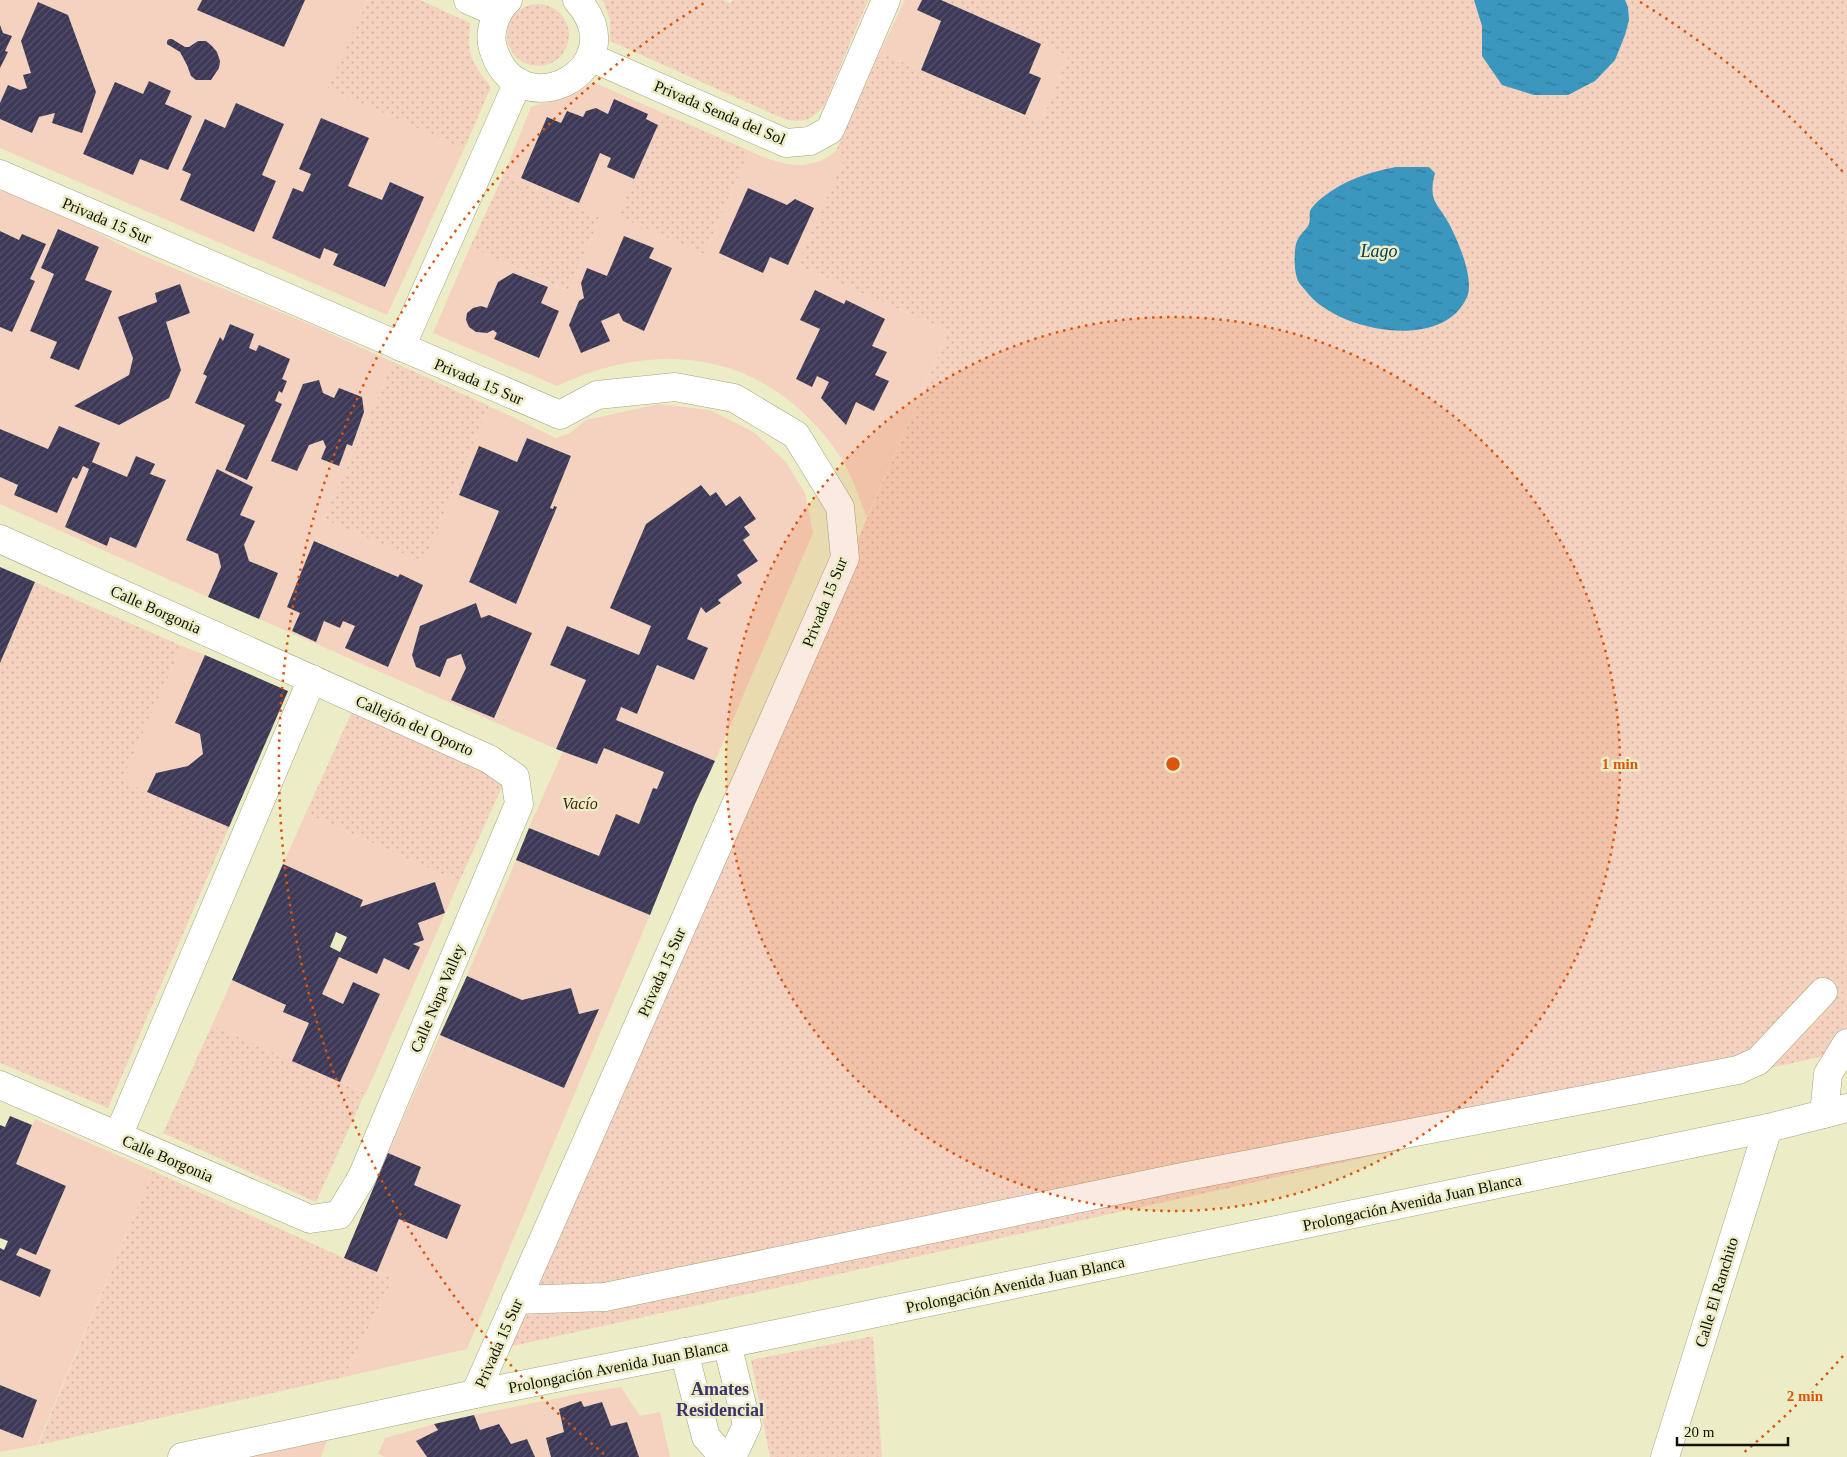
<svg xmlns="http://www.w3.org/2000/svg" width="1847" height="1457" font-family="Georgia,serif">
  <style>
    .grass { fill: url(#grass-dots) }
    .garden { fill: #f5d2bf; fill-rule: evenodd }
    .water { fill: url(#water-ripples) }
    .building { fill: url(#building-hatch); fill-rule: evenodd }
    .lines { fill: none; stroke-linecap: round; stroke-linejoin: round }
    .minor-casing { stroke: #a3a480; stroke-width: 29 }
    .minor { stroke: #fff; stroke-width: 28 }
    .ring { fill: none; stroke: #dd550c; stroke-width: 2.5; stroke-dasharray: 2.5 5 }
    .labels { text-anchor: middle; stroke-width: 5; stroke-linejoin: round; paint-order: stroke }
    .street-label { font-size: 16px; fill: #121205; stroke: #ecedc6 }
    .park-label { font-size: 16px; font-style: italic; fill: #4a2510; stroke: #ecedc6 }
    .water-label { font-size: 18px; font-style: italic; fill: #053c51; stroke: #ecedc6 }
    .neighbourhood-label { font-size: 18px; font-weight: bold; fill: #3c316c; stroke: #ecedc6 }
    .centre { fill: #dd550c; stroke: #ecedc6; stroke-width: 2.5 }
    .ring-label { font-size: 15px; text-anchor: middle; font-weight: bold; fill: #dd550c; stroke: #ecedc6; stroke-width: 5; stroke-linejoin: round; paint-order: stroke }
  </style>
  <defs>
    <pattern id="grass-dots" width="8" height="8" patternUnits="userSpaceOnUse" patternTransform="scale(1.25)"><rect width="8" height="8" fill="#f5d2bf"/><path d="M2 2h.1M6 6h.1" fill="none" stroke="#d1b3a3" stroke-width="1.8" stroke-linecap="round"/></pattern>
    <pattern id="water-ripples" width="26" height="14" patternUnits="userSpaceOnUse" patternTransform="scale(1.25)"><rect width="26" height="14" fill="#3b97be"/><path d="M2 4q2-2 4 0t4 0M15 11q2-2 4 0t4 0" fill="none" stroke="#307a98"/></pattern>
    <pattern id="building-hatch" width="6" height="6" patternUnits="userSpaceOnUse" patternTransform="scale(1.25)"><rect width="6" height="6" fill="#3c3856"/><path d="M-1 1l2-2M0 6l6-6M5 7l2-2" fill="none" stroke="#555269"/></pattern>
  </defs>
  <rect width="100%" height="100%" fill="#ecedc6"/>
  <g class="grass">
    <path d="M368 0H420L470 23C467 56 471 61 491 87L464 149 327 88Z"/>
    <path d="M603 0H723L731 3 733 0H868L824 106C809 121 805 123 784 119L610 41V20Z"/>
    <path d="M941 0H1847V1051L504 1348 949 331 797 265 845 156 836 151 880 52 1041 123 1068 56Z"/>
    <circle cx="538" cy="35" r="31"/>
    <path d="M663 113 750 151 704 254 617 216Z"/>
    <path d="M504 174 600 218 568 291 470 247Z"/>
    <path d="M393 362 489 406 424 563 324 519Z"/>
    <path d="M35 582 182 646 122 780 229 827 108 1108 0 1063V663Z"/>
    <path d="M354 707 507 776 459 882 306 813Z"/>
    <path d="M212 1025 365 1093 316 1202 163 1133Z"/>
    <path d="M153 1171 344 1258 393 1279 344 1377 38 1445Z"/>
    <path d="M873 1336 882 1457H770L751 1360Z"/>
  </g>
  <g class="garden">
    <path d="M0 0H368L328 88 464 149 387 315 0 148V119L32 133 39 117 55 113 52 123 82 133 96 92 68 15 38 3 21 41 31 73 23 75 27 88 20 90 8 85 0 103ZM149 82 171 91 133 175 83 154 143 94ZM236 103 284 124 262 175 276 181 254 232 180 199 191 174 182 170 205 119 225 128Z"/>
    <path d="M905 0H922L917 10 941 21 921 70 880 52Z"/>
    <path d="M1041 44 1068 56 1041 123 1025 116 1041 79 1029 73Z"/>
    <path d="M593 82 663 113 658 125 646 119 648 114 615 100 608 114 596 108 586 111 583 117 567 111 561 123 547 117 521 178 579 203 600 153 611 158 608 167 634 179 618 216 704 254 750 151C780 165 808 174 836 151L846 156 797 265 949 331 867 517C859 499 852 475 841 458 773 355 666 335 557 386L433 333 470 247 568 291 600 218 504 174 531 107 573 94ZM513 273 548 287 541 303 559 311 538 358 495 340 497 333 493 330C481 336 470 332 466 320 472 311 475 304 487 308L498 283Z"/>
    <path d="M0 189 64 216 137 253 316 327 393 362 324 519 424 562 489 406 556 438 570 433 586 420 659 404 710 410 754 432 786 462 805 493 813 533 715 761 616 720 621 707 637 714 657 665 694 680 687 639 701 607 706 613 721 604 718 600 742 583 737 575 758 561 743 540 749 535 744 527 755 519 726 506 716 492 710 496 702 485 646 524 610 608 651 626 639 655 567 626 550 665 586 680 556 749 259 619 278 573 249 561 244 545 255 521 240 515 253 487 217 469 186 540 218 554 221 567 208 597 0 504V477L18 485 14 495 57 513 73 477 77 479 83 466 89 469 65 527 107 546 110 537 136 548 166 481 150 474 154 465 136 456 127 477 92 462 100 443 59 426 48 449 0 429V327L12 332 34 281 30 279 46 244 22 234 19 240 0 231ZM58 229 99 247 57 342 30 331 54 274 41 268ZM180 284 190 313 166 322 181 370 169 398 119 425 75 406 129 375 133 358 157 302 155 293ZM230 324 254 334 249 348 256 351 259 345 290 359 282 379 287 382 282 392 279 391 275 401 282 404 247 480 225 470 245 425 207 376 203 374 220 337 223 341ZM528 438 571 456 550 508 553 509 554 506 557 507 515 604 469 582 499 511 459 495 479 447 517 462ZM315 541 398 577 400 575 423 585 388 667 345 648 355 626 343 621 340 628 324 621 316 642 292 631 300 613 287 607Z"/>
    <path d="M182 646 205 655 175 723 200 734 203 754 188 766 156 773 147 792 122 780Z"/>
    <path d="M604 748 664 772 657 789 653 788 639 824 615 815 599 856 529 828 563 751 597 764Z"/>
    <path d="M306 813 459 882 366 1093 340 1082 380 994 353 982 343 1004 322 994 339 957 377 974 384 958 420 947 413 944 424 940 418 923 445 913 435 883 360 907 363 900 283 864Z"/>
    <path d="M516 860 650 915 467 1349 344 1377 393 1279 377 1272 399 1219 461 1205 414 1185 421 1167 388 1153 440 1035 564 1088 598 1009 579 1014 571 988 522 1000 467 976Z"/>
    <path d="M232 980 286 1005 309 1023 292 1061 212 1025Z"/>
    <path d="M35 1119 153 1171 37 1445 0 1452V1429L23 1438 37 1400 0 1385V1280L40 1296 51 1270 16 1255 20 1248 36 1255 66 1186 16 1164Z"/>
    <path d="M621 1387 640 1416 660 1412 670 1457H639L611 1426 602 1402 584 1407 581 1401 559 1409 564 1432 546 1438 551 1457H535L527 1439 511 1444 499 1424 480 1430 474 1415 578 1394Z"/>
    <path d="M434 1424 438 1430 416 1441 427 1457H385L378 1454 385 1438Z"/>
    <path d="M328 1438 321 1457H239Z"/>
  </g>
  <g class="water">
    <path d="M1474 0H1625L1628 7 1629 20 1625 35 1615 60 1595 81 1568 95H1534L1502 85 1482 56V26Z"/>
    <path d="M1396 167H1429L1435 173C1433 181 1431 190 1434 199 1437 207 1444 214 1448 222 1457 238 1475 279 1467 297 1443 353 1335 331 1306 291 1303 287 1298 283 1297 278 1294 269 1294 254 1296 244 1298 236 1304 232 1308 226 1311 221 1309 216 1310 211 1312 206 1319 200 1323 197 1345 180 1369 172 1396 167Z"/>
  </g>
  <g class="building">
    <path d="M202 0H305L284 47 197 10Z"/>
    <path d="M922 0H941L1041 44 1029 73 1041 78 1025 115 921 70 941 21 917 10Z"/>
    <path d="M38 2 68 15 96 92 82 133 52 123 55 113 39 117 32 133 0 119V103L8 85 20 90 27 88 23 75 31 73 21 41Z"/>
    <path d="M0 25 3 33 12 36 5 51 8 52 0 68Z"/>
    <path d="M169 39H172L185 47H189L198 41H206L212 46 217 52 220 61 219 68 211 80H196L191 76 187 65 180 52 167 44V41Z"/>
    <path d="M149 81 171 91 165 104 192 116 168 170 140 159 133 175 83 154 115 82 143 94Z"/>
    <path d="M614 99 648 114 646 119 658 125 634 179 607 167 611 158 600 153 579 203 521 178 547 117 561 123 567 111 583 117 586 111 596 108 608 114Z"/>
    <path d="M236 103 284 124 262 175 276 181 254 232 180 200 191 174 182 170 205 119 225 128Z"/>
    <path d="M321 118 369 138 348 186 382 200 390 182 424 197 385 287 333 265 338 254 324 248 320 259 272 238 293 188 303 192 311 174 299 169Z"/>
    <path d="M748 188 787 205 795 199 814 208 788 265 770 257 763 273 719 253Z"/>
    <path d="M58 229 99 247 85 280 112 291 79 370 50 358 57 342 30 331 54 274 41 268Z"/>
    <path d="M0 231 19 240 22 234 46 244 30 279 35 281 12 332 0 327Z"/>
    <path d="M624 236 654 248 649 258 672 268 644 331 623 321 619 313 601 321 610 341 581 353 569 325 579 301 584 298 581 283 587 268 607 276Z"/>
    <path d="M513 273 548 287 541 303 559 311 539 358 494 339 497 333 493 330 487 333 476 332 469 327 466 320 467 313 473 308 481 306 487 308 498 282Z"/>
    <path d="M180 284 190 313 166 322 181 370 169 398 119 425 74 406 129 375 133 358 118 317 157 302 155 293Z"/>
    <path d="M815 290 844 304 846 300 885 319 872 346 887 352 875 375 889 381 874 411 856 402 846 425 821 398 829 382 817 376 812 387 796 379 820 329 800 320Z"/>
    <path d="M230 324 254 334 249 348 256 351 259 345 290 359 282 379 287 381 282 393 279 391 275 401 282 404 247 480 225 470 245 425 195 403 207 376 203 374 220 337 223 341Z"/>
    <path d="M319 380 323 393 334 398 339 388 362 397 364 412 352 446 347 444 339 466 321 459 326 447 323 440 309 445 297 471 271 461 303 384Z"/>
    <path d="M59 426 100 443 92 462 127 477 136 456 155 464 150 474 166 480 136 548 110 537 107 546 65 527 89 469 83 466 77 479 73 477 57 513 14 495 18 485 0 477V429L48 449Z"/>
    <path d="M527 438 571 456 550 508 553 509 554 506 557 507 516 604 469 582 499 511 459 495 479 446 517 462Z"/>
    <path d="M217 469 253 487 240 515 255 521 244 545 249 561 278 573 259 619 208 597 221 567 218 554 186 540Z"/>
    <path d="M701 485 710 496 716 492 726 506 740 496 756 519 744 527 750 535 743 540 758 561 737 575 742 583 718 600 721 603 706 613 701 607 687 639 708 648 694 680 657 665 637 714 621 707 616 720 715 761 695 804 650 915 516 860 529 828 599 856 616 814 639 824 653 788 657 789 664 772 604 748 597 764 556 749 586 680 550 665 567 626 639 655 651 626 610 608 646 524Z"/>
    <path d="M314 541 398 577 400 574 423 585 388 667 345 648 355 626 343 621 340 628 324 621 316 642 292 631 300 613 287 607Z"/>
    <path d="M0 567 35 582 0 663Z"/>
    <path d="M476 603 481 618 489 615 532 633 494 718 451 700 466 668 461 654 447 659 440 677 416 667 412 655 420 626Z"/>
    <path d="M205 655 288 691 229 827 147 792 156 773 188 766 203 754 200 734 175 723Z"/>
    <path d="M283 864 363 900 360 907 435 882 445 913 418 923 424 940 413 944 420 947 409 970 384 958 377 974 339 957 322 994 343 1004 353 982 380 994 340 1082 292 1061 309 1023 283 1012 286 1005 232 980ZM336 932 347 937 340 952 330 947Z"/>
    <path d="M467 976 522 1000 571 988 579 1014 599 1009 564 1088 440 1035Z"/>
    <path d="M10 1116 32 1125 16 1164 66 1186 36 1255 20 1248 16 1255 51 1270 40 1297 0 1280V1248L4 1250 8 1241 0 1238V1125L5 1127Z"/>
    <path d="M388 1153 421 1167 414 1185 461 1205 447 1239 399 1219 377 1272 344 1258Z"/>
    <path d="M0 1385 37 1400 23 1438 0 1429Z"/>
    <path d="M581 1401 584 1407 602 1402 611 1426 627 1422 639 1457H551L546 1438 564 1432 559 1409Z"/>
    <path d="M474 1415 480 1430 499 1424 511 1444 527 1439 535 1457H427L416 1441 438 1430 434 1424Z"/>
  </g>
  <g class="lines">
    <g class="minor-casing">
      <g id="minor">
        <path d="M468 0 498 13"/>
        <path d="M508 0C496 11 488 32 493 48 518 132 638 68 577 0"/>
        <path d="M590 57 786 143 810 141 830 130 886 0"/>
        <path d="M0 174 560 415 597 395 675 387 734 398 796 435 840 507 845 558 475 1394"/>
        <path d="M401 347 518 82"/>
        <path d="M0 539 489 759 515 777 519 804 362 1177 339 1215 310 1219 0 1085"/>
        <path d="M1824 1114 1828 1074 1847 1043"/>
        <path d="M118 1136 312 679"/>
        <path d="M516 1300 605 1297 1182 1177 1738 1070 1758 1061 1823 992"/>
        <path d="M727 1344 747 1425 732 1457"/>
        <path d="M684 1352 706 1437 724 1457"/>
        <path d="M182 1457 475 1394 727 1344 1768 1128 1847 1108"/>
        <path d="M1665 1457 1768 1128"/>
      </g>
    </g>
    <use href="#minor" class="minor"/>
  </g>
  <circle cx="1173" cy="764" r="447" fill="#dd550c" fill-opacity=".12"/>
  <g class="ring">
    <circle cx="1173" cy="764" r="447"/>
    <path d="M1843 1356A894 894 0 0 1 1742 1454M604 1454A894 894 0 0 1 706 2M1640 2A894 894 0 0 1 1843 172"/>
  </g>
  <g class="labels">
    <g class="street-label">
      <text transform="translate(720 112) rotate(23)" y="6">Privada Senda del Sol</text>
      <text transform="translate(107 220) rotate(23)" y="6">Privada 15 Sur</text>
      <text transform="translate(479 381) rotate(23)" y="6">Privada 15 Sur</text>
      <text transform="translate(824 602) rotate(-68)" y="6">Privada 15 Sur</text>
      <text transform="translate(156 609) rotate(24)" y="6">Calle Borgonia</text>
      <text transform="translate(415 725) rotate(24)" y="6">Callejón del Oporto</text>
      <text transform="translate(661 972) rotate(-66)" y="6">Privada 15 Sur</text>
      <text transform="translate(437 998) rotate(-67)" y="6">Calle Napa Valley</text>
      <text transform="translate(168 1158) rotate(23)" y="6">Calle Borgonia</text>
      <text transform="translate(1412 1202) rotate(-12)" y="6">Prolongación Avenida Juan Blanca</text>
      <text transform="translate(1015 1284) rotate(-12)" y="6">Prolongación Avenida Juan Blanca</text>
      <text transform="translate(1716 1292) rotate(-73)" y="6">Calle El Ranchito</text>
      <text transform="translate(498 1343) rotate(-66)" y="6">Privada 15 Sur</text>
      <text transform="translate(618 1366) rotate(-11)" y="6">Prolongación Avenida Juan Blanca</text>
    </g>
    <g class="park-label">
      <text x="580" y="809">Vacío</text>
    </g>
    <g class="water-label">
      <text x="1379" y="257">Lago</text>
    </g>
    <g class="neighbourhood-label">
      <text x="720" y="1395">Amates<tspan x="720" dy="21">Residencial</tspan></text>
    </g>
  </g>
  <circle cx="1173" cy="764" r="8" class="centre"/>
  <g class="ring-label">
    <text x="1620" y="769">1 min</text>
    <text x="1805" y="1401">2 min</text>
  </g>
  <path d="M1677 1437v8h111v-8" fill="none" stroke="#121205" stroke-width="2.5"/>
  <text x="1684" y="1437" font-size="15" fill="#121205" stroke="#ecedc6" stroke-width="4" paint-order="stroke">20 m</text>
</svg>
